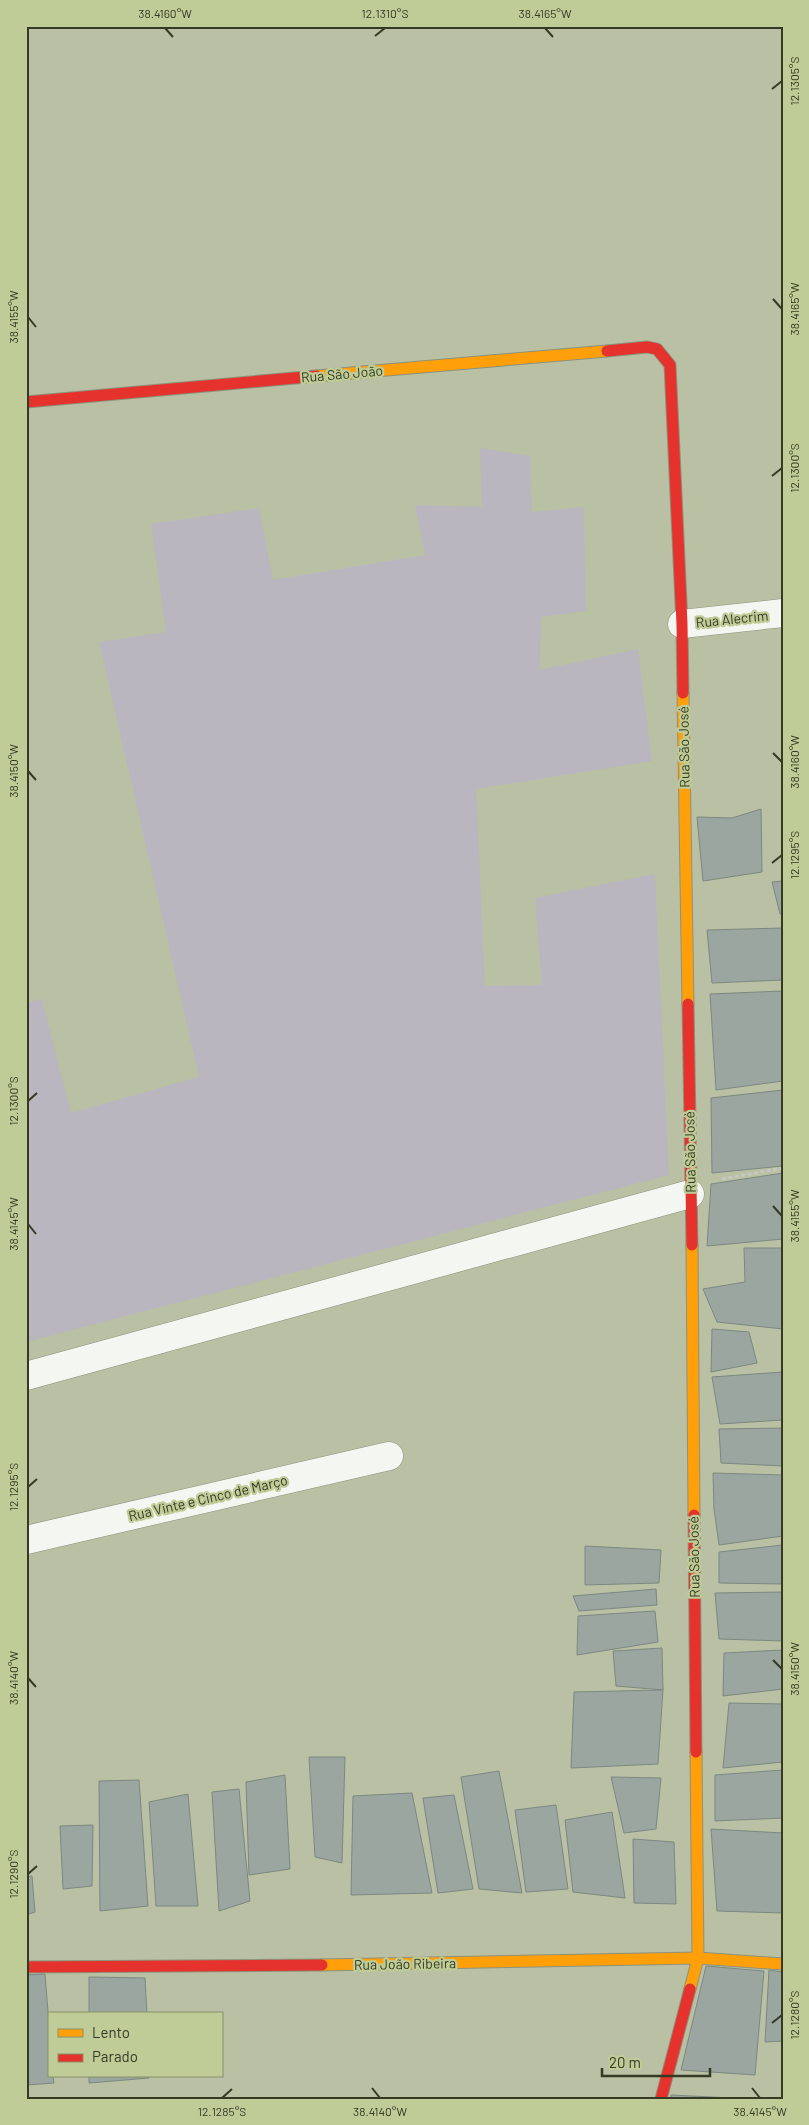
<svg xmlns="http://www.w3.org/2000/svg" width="809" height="2125" font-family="Barlow,sans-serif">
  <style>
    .green { fill: #bab6c0 }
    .building { fill: #9aa69f; stroke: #7c8881 }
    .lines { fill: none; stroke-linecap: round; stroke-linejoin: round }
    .street-casing { stroke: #8d927b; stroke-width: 29 }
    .slow-casing { stroke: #8d927b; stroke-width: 13 }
    .jam-casing { stroke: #8d927b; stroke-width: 13 }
    .path { stroke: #c7c8c0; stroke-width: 3; stroke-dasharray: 4 2.5; stroke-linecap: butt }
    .street { stroke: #f4f6f1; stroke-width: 28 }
    .slow { stroke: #ff9f0a; stroke-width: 11 }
    .jam { stroke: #e5322d; stroke-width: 11 }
    .ticks { fill: none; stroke: #353a24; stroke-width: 2 }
    .labels { text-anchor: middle; stroke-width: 4.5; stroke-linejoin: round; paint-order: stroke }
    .street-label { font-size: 14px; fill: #353a24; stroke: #bfcc97 }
    .neatline { fill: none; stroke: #353a24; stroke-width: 2 }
    .ticks-label { font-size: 12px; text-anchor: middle; fill: #353a24 }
  </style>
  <rect width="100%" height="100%" fill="#b9c0a3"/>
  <path class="green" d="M480 448 530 456 532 512 584 507 586 611 541 617 540 670 638 649 652 761 476 789 485 986 542 985 535 898 655 874 669 1175 26 1342V1003L42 999 71 1113 199 1077 99 642 166 632 151 524 259 508 273 580 425 555 415 505 482 507Z"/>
  <g class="building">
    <path d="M761 809 762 872 703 881 697 817 732 818Z"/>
    <path d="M783 881V914H780L772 882Z"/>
    <path d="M783 928V980L712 983 707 930Z"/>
    <path d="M783 991V1081L716 1090 710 994Z"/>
    <path d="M783 1090V1166L712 1173 711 1098Z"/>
    <path d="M783 1173V1239L707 1246 711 1184Z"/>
    <path d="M744 1248H783V1329L717 1322 703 1289 745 1282Z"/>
    <path d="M712 1329 749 1332 757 1363 711 1372Z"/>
    <path d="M783 1372V1420L720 1424 712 1377Z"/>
    <path d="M783 1428V1466L721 1463 719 1429Z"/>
    <path d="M713 1473 783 1475V1536L719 1545 714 1509Z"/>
    <path d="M783 1545V1584L719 1583V1552Z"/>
    <path d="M585 1546 661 1550 659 1583 585 1585Z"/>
    <path d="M656 1589 657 1605 579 1611 573 1596Z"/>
    <path d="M783 1592V1641L719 1639 715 1593Z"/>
    <path d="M655 1611 658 1642 577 1655 578 1616Z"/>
    <path d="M662 1648 663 1690 616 1686 613 1651Z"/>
    <path d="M782 1650 783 1689 723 1696 724 1653Z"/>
    <path d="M663 1690 658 1764 571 1768 574 1692Z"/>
    <path d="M729 1703 783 1704V1762L723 1768Z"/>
    <path d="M309 1757H345L342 1863 315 1857Z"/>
    <path d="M783 1770V1818L715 1821V1775Z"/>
    <path d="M499 1771 522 1893 479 1889 461 1777Z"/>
    <path d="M285 1775 290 1869 249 1875 246 1782Z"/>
    <path d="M611 1777 661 1778 656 1829 624 1833Z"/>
    <path d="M139 1780 148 1906 100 1911 99 1781Z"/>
    <path d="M239 1789 250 1901 219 1911 212 1792Z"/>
    <path d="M412 1793 432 1893 351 1895 353 1796Z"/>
    <path d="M188 1794 198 1906H156L149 1802Z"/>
    <path d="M454 1795 473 1889 438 1893 423 1798Z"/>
    <path d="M556 1805 568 1889 526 1892 515 1810Z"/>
    <path d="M612 1812 625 1898 573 1892 565 1820Z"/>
    <path d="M93 1825 92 1886 63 1889 60 1826Z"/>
    <path d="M711 1829 783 1833V1913L717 1911Z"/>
    <path d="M633 1839 674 1842 676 1904 634 1903Z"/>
    <path d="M32 1876 35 1912 26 1915V1877Z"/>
    <path d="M706 1966 764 1971 755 2075 681 2070Z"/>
    <path d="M769 1970 783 1972V2041L765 2042Z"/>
    <path d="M45 1974 49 2024V2076H53L54 2083 26 2085V1975Z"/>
    <path d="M89 1977 145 1978 147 2014H89Z"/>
    <path d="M89 2076H149V2078L89 2083Z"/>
    <path d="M671 2095 752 2099H671Z"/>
  </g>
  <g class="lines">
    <g class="street-casing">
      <g id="street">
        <path d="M682 624 783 613"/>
        <path d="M26 1376 690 1194"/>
        <path d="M26 1540 389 1456"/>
      </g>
    </g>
    <g class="slow-casing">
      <g id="slow">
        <path d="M317 376 607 351"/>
        <path d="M683 693 688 1004"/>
        <path d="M692 1245 694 1515"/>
        <path d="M322 1965 698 1958 783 1964"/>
        <path d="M690 1989 698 1958 696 1752"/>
      </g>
    </g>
    <g class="jam-casing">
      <g id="jam">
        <path d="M607 351 647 347 657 349 670 365 682 624 683 693"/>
        <path d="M26 402 317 376"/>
        <path d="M688 1004 692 1245"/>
        <path d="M694 1515 696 1752"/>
        <path d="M26 1967 322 1965"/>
        <path d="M661 2099 690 1989"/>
      </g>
    </g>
    <path class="path" d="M722 1179 783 1168"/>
    <use href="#street" class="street"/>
    <use href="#slow" class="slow"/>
    <use href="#jam" class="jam"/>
  </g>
  <path class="ticks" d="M165 28 173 37M545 28 553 37M375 36 385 28M772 89 782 81M773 299 782 309M28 317 36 327M772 476 782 468M773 753 782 762M28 771 36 780M772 863 782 855M28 1101 37 1093M773 1206 782 1216M28 1224 36 1234M28 1487 37 1479M773 1660 782 1669M28 1678 36 1687M28 1874 37 1866M772 2023 782 2015M372 2088 380 2098M752 2088 760 2098M222 2098 232 2089"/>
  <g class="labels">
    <g class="street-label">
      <text transform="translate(342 374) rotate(-5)" y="5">Rua São João</text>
      <text transform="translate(732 619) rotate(-6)" y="5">Rua Alecrim</text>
      <text transform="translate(684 747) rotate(-91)" y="5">Rua São José</text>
      <text transform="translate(690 1152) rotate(-91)" y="5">Rua São José</text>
      <text transform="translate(208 1498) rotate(-13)" y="5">Rua Vinte e Cinco de Março</text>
      <text transform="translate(694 1557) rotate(-91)" y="5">Rua São José</text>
      <text transform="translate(405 1964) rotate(-1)" y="5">Rua João Ribeira</text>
    </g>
  </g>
  <rect width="809" height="2125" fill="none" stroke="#bfcc97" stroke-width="55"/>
  <rect x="48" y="2012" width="175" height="65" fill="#bfcc97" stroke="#889269"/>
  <rect x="58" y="2029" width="25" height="8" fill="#ff9f0a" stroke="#889269"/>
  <text x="92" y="2038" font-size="15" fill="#353a24">Lento</text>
  <rect x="58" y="2054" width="25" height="8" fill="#e5322d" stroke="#889269"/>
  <text x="92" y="2062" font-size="15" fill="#353a24">Parado</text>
  <path d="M602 2068v8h108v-8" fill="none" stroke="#353a24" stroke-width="2.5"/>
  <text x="609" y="2068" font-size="15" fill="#353a24" stroke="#bfcc97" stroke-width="4" paint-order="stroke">20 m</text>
  <rect x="28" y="28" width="754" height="2070" class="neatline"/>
  <g class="ticks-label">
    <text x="165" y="18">38.4160°W</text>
    <text x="385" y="18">12.1310°S</text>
    <text x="545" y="18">38.4165°W</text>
    <text transform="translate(795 81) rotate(-90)" y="4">12.1305°S</text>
    <text transform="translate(795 309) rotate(-90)" y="4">38.4165°W</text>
    <text transform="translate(14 317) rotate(-90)" y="4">38.4155°W</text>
    <text transform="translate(795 468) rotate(-90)" y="4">12.1300°S</text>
    <text transform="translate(795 762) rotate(-90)" y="4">38.4160°W</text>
    <text transform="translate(14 771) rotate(-90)" y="4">38.4150°W</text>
    <text transform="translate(795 855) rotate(-90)" y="4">12.1295°S</text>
    <text transform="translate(14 1101) rotate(-90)" y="4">12.1300°S</text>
    <text transform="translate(795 1216) rotate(-90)" y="4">38.4155°W</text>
    <text transform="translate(14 1224) rotate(-90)" y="4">38.4145°W</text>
    <text transform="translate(14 1487) rotate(-90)" y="4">12.1295°S</text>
    <text transform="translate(795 1669) rotate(-90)" y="4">38.4150°W</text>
    <text transform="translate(14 1678) rotate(-90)" y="4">38.4140°W</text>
    <text transform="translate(14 1874) rotate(-90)" y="4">12.1290°S</text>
    <text transform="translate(795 2015) rotate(-90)" y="4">12.1280°S</text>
    <text x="222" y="2116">12.1285°S</text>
    <text x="380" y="2116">38.4140°W</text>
    <text x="760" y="2116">38.4145°W</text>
  </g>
</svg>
